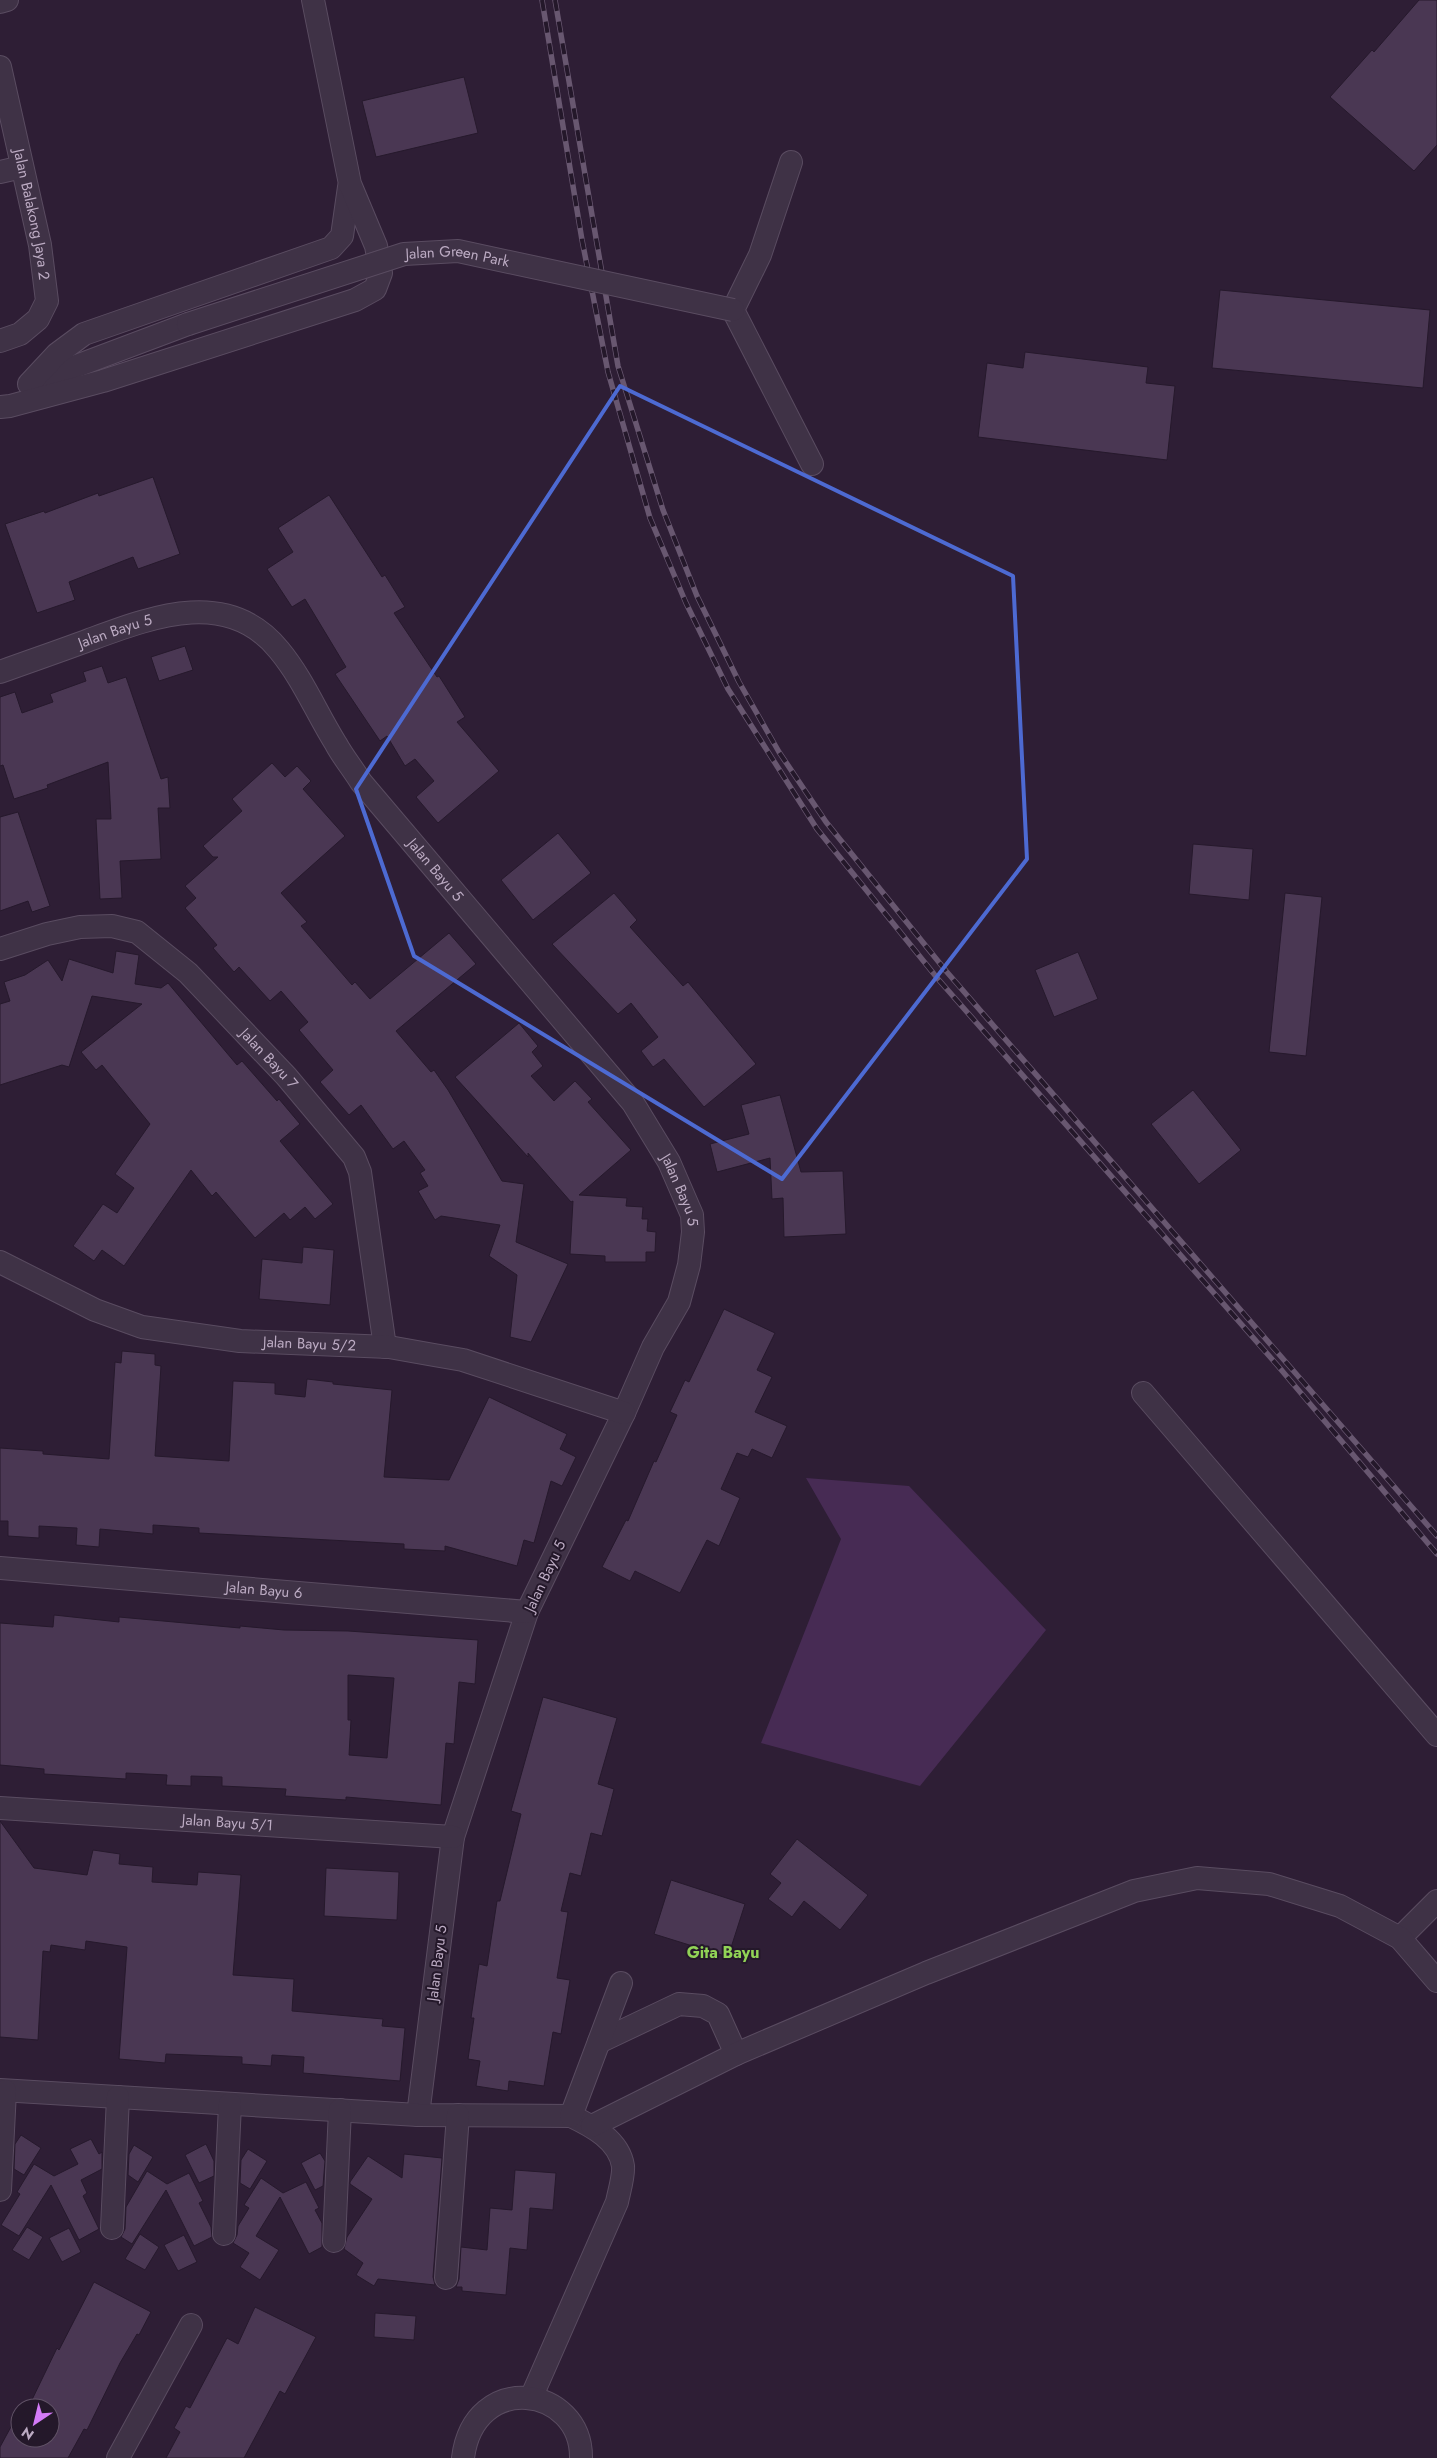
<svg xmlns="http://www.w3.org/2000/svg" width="1437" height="2458" font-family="Jost,sans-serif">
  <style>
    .water { fill: #472b54 }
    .building { fill: #4a3753; stroke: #26192c; fill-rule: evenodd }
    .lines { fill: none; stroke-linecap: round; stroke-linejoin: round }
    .minor-casing { stroke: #5a4c61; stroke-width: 24 }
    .minor { stroke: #3f3246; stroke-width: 22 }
    .rail-casing { stroke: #685770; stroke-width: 5.5 }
    .rail { stroke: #24182a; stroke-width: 4; stroke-dasharray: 11; stroke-linecap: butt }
    .minor-bridge-casing { stroke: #5a4c61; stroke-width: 24; stroke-linecap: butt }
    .minor-bridge { stroke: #3f3246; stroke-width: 22 }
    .marked { fill: none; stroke: #4d6ad2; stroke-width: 4; stroke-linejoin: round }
    .labels { text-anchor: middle; stroke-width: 4; stroke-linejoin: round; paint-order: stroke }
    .street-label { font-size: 15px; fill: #bcabc3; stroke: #24182a }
    .neighbourhood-label { font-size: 16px; font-weight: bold; fill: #91d356; stroke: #24182a }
  </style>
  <rect width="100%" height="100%" fill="#2e1e35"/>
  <path class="water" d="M806 1478 909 1486 1046 1630 920 1786 761 1743 841 1539Z"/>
  <g class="building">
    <path d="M1419 0H1437V145L1414 171 1330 97 1372 50 1374 52Z"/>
    <path d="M464 77 478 133 376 157 362 101Z"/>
    <path d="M1220 290 1430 310 1423 388 1212 368Z"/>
    <path d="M1025 352 1148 367 1146 383 1175 386 1167 460 978 437 987 363 1023 368Z"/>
    <path d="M153 477 180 554 138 569 133 557 69 582 75 600 37 613 5 524 44 511 45 513 98 493 99 496Z"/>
    <path d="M329 495 382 577 385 575 405 607 394 613 437 677 439 676 465 717 457 722 499 771 438 823 416 797 434 781 415 759 405 766 387 736 380 741 335 674 346 667 305 599 292 607 267 569 293 552 278 528Z"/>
    <path d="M185 646 193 670 159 681 151 657Z"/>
    <path d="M102 666 108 683 126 677 161 779 168 777 170 808H158L161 859 120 861 122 898 100 899 96 819H111L108 762 47 785 48 788 14 799 3 765 0 766V697L15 692 22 713 53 702 50 694 86 681 83 672Z"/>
    <path d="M272 763 285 777 297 766 311 781 303 789 345 836 281 893 307 922 301 926 352 985 355 982 370 999 449 933 476 964 396 1031 431 1072 434 1070 448 1090 502 1181 524 1184 516 1242 568 1264 531 1342 510 1337 517 1275 489 1256 500 1225 441 1216 435 1220 418 1191 428 1186 420 1173 425 1170 404 1141 393 1149 361 1105 349 1115 320 1082 333 1070 299 1030 308 1022 281 991 270 1001 239 967 234 972 213 948 217 945 185 908 196 898 185 886 218 857H213L203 846 242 811 232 799Z"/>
    <path d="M18 812 50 906 32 912 28 901 0 911V817Z"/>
    <path d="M558 833 591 873 533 920 501 880Z"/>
    <path d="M1193 844 1253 849 1249 900 1189 894Z"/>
    <path d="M614 893 637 920 630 927 683 986 688 982 756 1064 704 1107 664 1059 653 1067 641 1051 658 1037 631 1003 618 1014 552 944Z"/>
    <path d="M1285 893 1322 897 1306 1056 1269 1052Z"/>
    <path d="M116 951 139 955 135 984 161 988 168 983 237 1065 242 1061 277 1101 279 1099 300 1124 280 1141 333 1204 315 1219 305 1207 290 1220 284 1213 255 1238 216 1192 212 1196 191 1170 124 1266 102 1250 94 1261 73 1246 103 1204 117 1213 134 1188 115 1174 150 1124 102 1065 96 1070 81 1052 142 1004 92 996 69 1067 62 1065 0 1085V1004L10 1001 4 982 25 975 48 960 62 981 69 959 113 973Z"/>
    <path d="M1078 952 1098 999 1054 1017 1035 970Z"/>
    <path d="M519 1023 538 1046 532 1052 543 1066 531 1076 554 1101 575 1081 592 1099 588 1102 631 1150 579 1195 627 1198 626 1206 643 1207 642 1219H648L647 1231 656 1232 655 1252H646V1262H605V1256L570 1254 573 1201 571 1202 528 1153V1157L455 1077Z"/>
    <path d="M1193 1090 1241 1150 1199 1184 1151 1124Z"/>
    <path d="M780 1095 801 1172 843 1171 846 1234 784 1237 783 1198 772 1199 770 1158 717 1172 710 1144 749 1134 741 1105Z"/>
    <path d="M303 1247 334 1250 330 1305 259 1299 262 1259 302 1263Z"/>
    <path d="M724 1309 775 1333 757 1370 772 1377 755 1412 787 1426 772 1458 752 1449 748 1457 737 1453 721 1489 740 1498 719 1546 707 1540 680 1593 635 1571 630 1581 602 1567 626 1520 628 1521 654 1461 656 1462 677 1415 670 1412 685 1380 689 1382Z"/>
    <path d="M122 1351 155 1354V1365L161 1366 155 1456 229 1461 233 1381 275 1383V1394L305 1397 307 1379 333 1382V1384L392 1390 384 1477 449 1480 489 1397 567 1434 560 1449 576 1457 562 1486 551 1481 534 1543 524 1540 517 1566 445 1546V1551L404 1549V1544L199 1533V1528L153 1525V1534L100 1529 99 1547 76 1545 77 1528 39 1526V1538L8 1536V1521H0V1448L43 1451V1454L109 1459 115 1362 121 1363Z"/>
    <path d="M54 1615 119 1622V1617L240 1628V1626L284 1630 348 1631 478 1640 475 1684 459 1682 454 1744 446 1743 441 1805 346 1797V1800L285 1796 286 1789 222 1786V1777L191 1776V1786L166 1785 167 1775 126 1773V1779L44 1774V1769L0 1765V1623L53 1627ZM348 1675 394 1678 387 1758 349 1755 351 1720H348Z"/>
    <path d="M543 1697 617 1718 598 1784 614 1789 602 1836 591 1833 581 1876 570 1873 561 1911 568 1912 557 1978 570 1980 561 2034 553 2032 544 2086 509 2081 508 2091 476 2086 480 2061 468 2059 474 2018H471L479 1964 487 1966 497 1901H500L521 1814 511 1811Z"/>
    <path d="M0 1821 34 1868 87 1875 93 1850 120 1854 119 1864 153 1867 152 1882 197 1885 198 1872 241 1875 233 1975 294 1979 292 2011 383 2019 382 2026 405 2028 400 2081 303 2073 304 2057 272 2055 271 2066 242 2064V2057L166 2054 165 2063 119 2059 127 1947 86 1941 85 1950 51 1945 50 1952 43 1951 38 2040 0 2037Z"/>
    <path d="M797 1839 868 1895 840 1930 804 1901 792 1917 768 1899 781 1883 770 1874Z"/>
    <path d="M326 1868 399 1872 397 1920 324 1916Z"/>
    <path d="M671 1880 745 1904 728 1957 654 1934Z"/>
    <path d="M21 2135 41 2148 24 2175 14 2169 15 2144Z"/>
    <path d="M91 2139 99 2154 102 2152V2169L81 2180 87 2193 83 2196 99 2229 79 2240 51 2185 19 2236 1 2225 20 2194 17 2192 34 2164 54 2176 78 2164 70 2149Z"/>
    <path d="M206 2144 214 2161V2176L199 2183 185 2155Z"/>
    <path d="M134 2145 153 2157 138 2182 128 2175 129 2154Z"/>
    <path d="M248 2149 267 2161 250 2189 240 2183 241 2160Z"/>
    <path d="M320 2153 325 2161 323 2186 315 2190 301 2163Z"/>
    <path d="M404 2154 442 2158 433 2277 435 2285 378 2279 374 2286 356 2275 363 2263 344 2249 347 2237 372 2199 350 2184V2182L368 2156 402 2178Z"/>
    <path d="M515 2170 556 2173 553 2210 530 2208 527 2250 510 2248 506 2295 462 2291V2287H456L459 2279 461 2247 487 2250 490 2208 512 2210Z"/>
    <path d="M147 2171 167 2184 189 2173 203 2201 199 2203 211 2227 212 2237 194 2246 166 2190 132 2244 121 2237 125 2229 126 2207Z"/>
    <path d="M261 2178 283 2193 306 2182 319 2208 315 2210 322 2223V2247L309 2254 280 2197 256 2236 279 2250 260 2280 240 2267 249 2253 233 2243 237 2235 238 2226 249 2208 244 2205Z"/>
    <path d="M27 2227 43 2237 29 2260 12 2250Z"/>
    <path d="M69 2228 81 2252 62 2262 49 2238Z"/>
    <path d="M140 2234 159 2247 145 2270 125 2259Z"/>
    <path d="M184 2235 197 2262 178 2271 164 2245Z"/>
    <path d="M94 2282 151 2312 139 2335 137 2334 120 2363 87 2430 84 2429 68 2458H0V2447L19 2412 20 2438H50V2408H28L57 2348 59 2350Z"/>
    <path d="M255 2307 316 2337 285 2394 280 2391 244 2458H166L180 2432 174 2428 186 2406 190 2408 227 2338 238 2344Z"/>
    <path d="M375 2313 416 2316 414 2340 374 2337Z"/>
  </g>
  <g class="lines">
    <g class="minor-casing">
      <g id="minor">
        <path d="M0 2 7 0"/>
        <path id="s1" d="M0 67 40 245 47 301 38 319 20 334 0 341"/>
        <path d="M791 162 760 255 733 310 812 464"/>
        <path d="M0 172 22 167"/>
        <path d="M34 382 188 324"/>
        <path d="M29 384 57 354 84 334 331 248 342 236 349 187"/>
        <path d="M0 407 10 406 103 381 355 300 375 289 381 273 376 246 350 184 313 0"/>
        <path id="s2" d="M0 672C30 661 60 651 89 640 152 617 228 587 279 650 303 679 316 712 336 744 343 757 353 769 361 782L633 1103 669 1162 692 1215 693 1232 689 1265 679 1302 653 1347 624 1413 527 1612 453 1837 418 2115"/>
        <path id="s3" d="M0 949 47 934 80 927 112 926 137 932 188 973 286 1076 354 1157 360 1172 385 1347"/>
        <path id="s4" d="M0 1262 95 1310 142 1327 240 1341 389 1347 434 1355 463 1360 624 1413"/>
        <path d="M1143 1393 1437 1735"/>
        <path id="s5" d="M0 1568 527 1612"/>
        <path id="s6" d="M0 1808 453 1837"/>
        <path d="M1400 1938 1437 1901"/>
        <path d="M599 2042 679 2004 703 2006 718 2014 736 2054"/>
        <path d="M0 2090 418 2115 571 2116C592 2126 619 2140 623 2166 624 2176 619 2192 617 2202L531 2398"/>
        <path d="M571 2116 621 1983"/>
        <path d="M592 2126 736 2054 926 1973 1134 1891 1197 1878 1269 1884 1340 1906 1400 1938 1437 1981"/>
        <path d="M0 2190 5 2091"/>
        <path d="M112 2228 118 2097"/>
        <path d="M224 2234 230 2104"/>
        <path d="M334 2241 340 2110"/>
        <path d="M446 2278 458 2115"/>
        <path d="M118 2458 191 2325"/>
        <path d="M463 2458C474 2370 582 2386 581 2458"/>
      </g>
    </g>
    <use href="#minor" class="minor"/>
    <g class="rail-casing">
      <g id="rail">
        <path d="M542 0 582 240 608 372 650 518 686 603 728 689 817 829 938 979 1278 1366 1437 1554"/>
        <path d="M555 0 618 366 663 510 697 596 739 682 779 752 826 822 946 971 1437 1536"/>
      </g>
    </g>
    <use href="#rail" class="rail"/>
    <g class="minor-bridge-casing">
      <g id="minor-bridge">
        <path id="s7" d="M188 324 404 254 458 251 733 310"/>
      </g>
    </g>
    <use href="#minor-bridge" class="minor-bridge"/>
  </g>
  <path class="marked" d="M620 386 1013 576 1027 859 782 1179 414 956 356 789Z"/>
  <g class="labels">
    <g class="street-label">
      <text dy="5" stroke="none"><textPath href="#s1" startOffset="151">Jalan Balakong Jaya 2</textPath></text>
      <text dy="5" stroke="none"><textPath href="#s7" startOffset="281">Jalan Green Park</textPath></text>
      <text dy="5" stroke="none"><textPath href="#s2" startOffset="122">Jalan Bayu 5</textPath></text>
      <text dy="5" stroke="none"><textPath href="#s2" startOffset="571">Jalan Bayu 5</textPath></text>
      <text dy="5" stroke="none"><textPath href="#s3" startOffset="324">Jalan Bayu 7</textPath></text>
      <text dy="5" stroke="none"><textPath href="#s2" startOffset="976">Jalan Bayu 5</textPath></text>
      <text dy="5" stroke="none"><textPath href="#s4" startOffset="325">Jalan Bayu 5/2</textPath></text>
      <text transform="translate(545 1576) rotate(-65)" y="5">Jalan Bayu 5</text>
      <text dy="5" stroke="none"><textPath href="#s5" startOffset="265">Jalan Bayu 6</textPath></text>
      <text dy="5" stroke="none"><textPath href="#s6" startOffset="228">Jalan Bayu 5/1</textPath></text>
      <text transform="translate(437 1963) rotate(-83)" y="5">Jalan Bayu 5</text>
    </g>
    <g class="neighbourhood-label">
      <text x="723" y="1958">Gita Bayu</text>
    </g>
  </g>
  <g transform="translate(35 2423) rotate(215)"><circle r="24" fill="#24182a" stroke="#615367"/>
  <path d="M0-4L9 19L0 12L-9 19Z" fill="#d47bf8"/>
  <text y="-8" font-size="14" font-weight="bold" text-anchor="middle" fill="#bcabc3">N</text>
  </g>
</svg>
